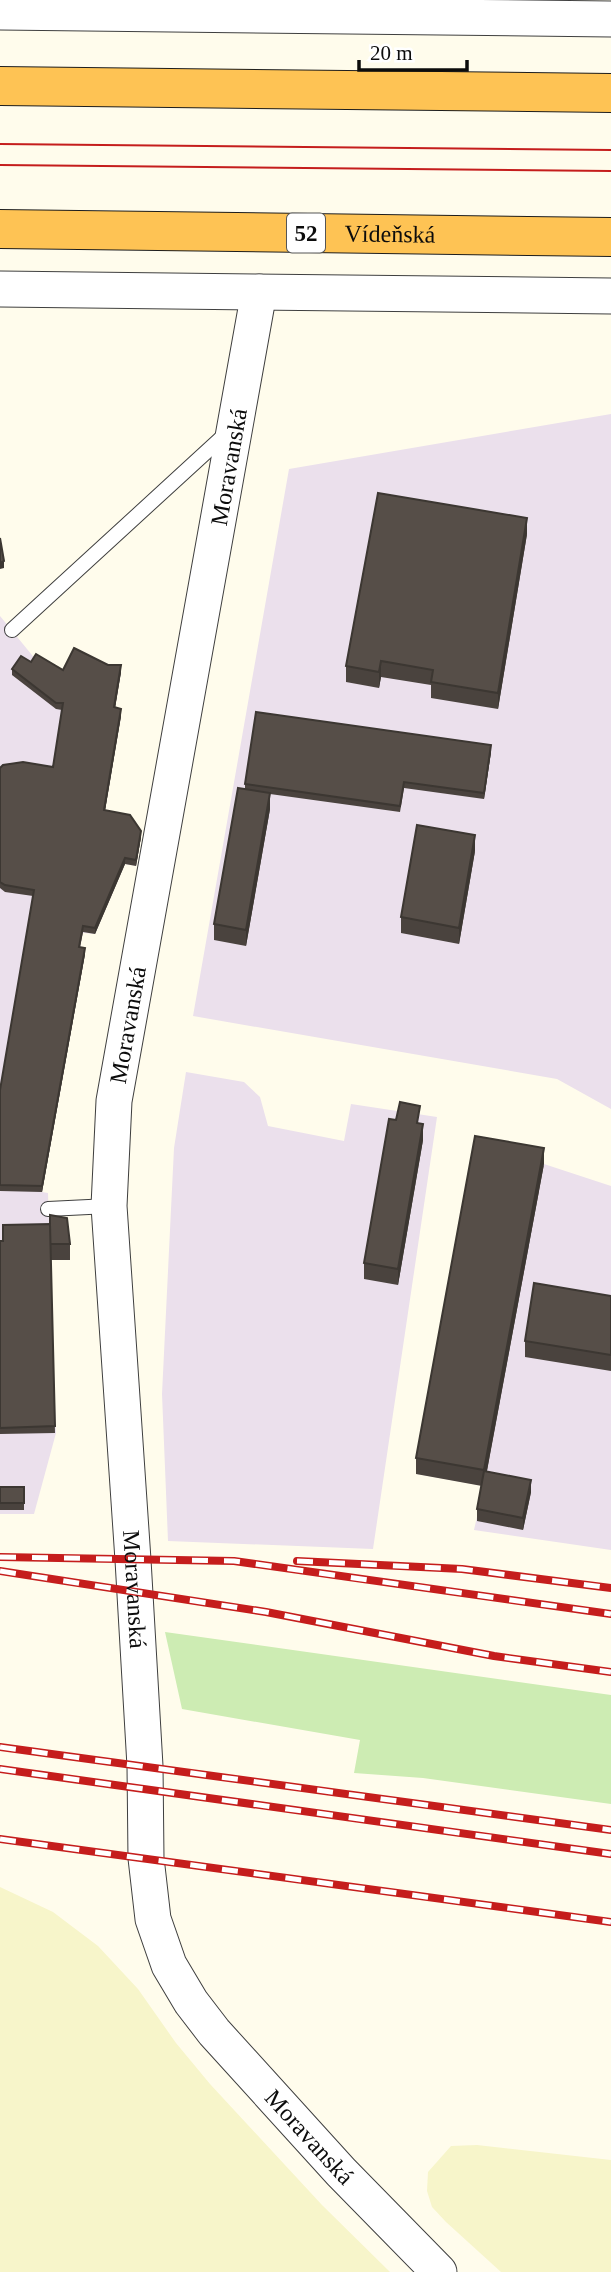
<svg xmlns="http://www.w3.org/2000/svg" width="611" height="2272" font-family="'Times New Roman',serif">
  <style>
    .industrial { fill: #ebe0ec }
    .farmland { fill: #f7f5ca }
    .green { fill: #cdecb3 }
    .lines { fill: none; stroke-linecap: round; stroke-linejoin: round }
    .service-casing { stroke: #3f3f3f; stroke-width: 16 }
    .tertiary-casing { stroke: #3f3f3f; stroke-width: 37 }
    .trunk-casing { stroke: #1d1d1d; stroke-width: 40 }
    .service { stroke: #fff; stroke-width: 14 }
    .tertiary { stroke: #fff; stroke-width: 35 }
    .trunk { stroke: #fec354; stroke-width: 38 }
    .tram { stroke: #c51d1c; stroke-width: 2 }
    .rail-casing { stroke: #c51d1c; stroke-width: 8 }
    .rail { stroke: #fff; stroke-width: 5; stroke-dasharray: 16; stroke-linecap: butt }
    .wall { fill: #4a433e }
    .shaded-wall { fill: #3c3732 }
    .building { fill: #564e48; stroke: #3c3732; stroke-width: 2 }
    .labels { text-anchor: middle; stroke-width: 7; stroke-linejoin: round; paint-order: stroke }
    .shield { fill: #fff; stroke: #555; stroke-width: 2 }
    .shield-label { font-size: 23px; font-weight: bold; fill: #0c0c0c }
    .street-label { font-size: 24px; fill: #0c0c0c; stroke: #fff }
  </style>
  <rect width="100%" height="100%" fill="#fffcec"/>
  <g class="industrial">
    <path d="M611 414V1109L557 1079 193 1016 289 469Z"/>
    <path d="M0 616 36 660 63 676 121 672 114 713 121 716 104 816 141 837 136 866 125 864 95 934 83 933 79 953 85 954 42 1192 48 1193 56 1433 34 1514H0Z"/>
    <path d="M186 1072 244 1082 260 1097 268 1126 344 1141 351 1104 437 1117 373 1549 168 1541 162 1394 174 1148Z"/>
    <path d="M475 1152 544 1164 611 1186V1550L474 1530 484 1486 417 1474Z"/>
  </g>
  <g class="farmland">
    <path d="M0 1887 53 1912 98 1946 138 1989 176 2043 210 2084 322 2205 390 2272H0Z"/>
    <path d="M477 2145 611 2160V2272H501L446 2222 432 2207 427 2191 428 2172 451 2146Z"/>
  </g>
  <path class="green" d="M165 1632 611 1695V1804L423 1778 354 1773 360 1740 182 1709Z"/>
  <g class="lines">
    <g class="service-casing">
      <g id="service">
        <path d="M12 630 228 432"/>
        <path d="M48 1209 109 1206"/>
      </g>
    </g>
    <g class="tertiary-casing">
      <g id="tertiary">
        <path d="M0 12 611 19"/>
        <path d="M0 289 611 296"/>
        <path id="s1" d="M259 292 114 1101 109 1206 133 1560 145 1766 146 1858 153 1919 169 1965 191 2002 214 2032 341 2172 439 2272"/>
      </g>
    </g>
    <g class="trunk-casing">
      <g id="trunk">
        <path d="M0 86 611 93"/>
        <path id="s2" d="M0 229 611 237"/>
      </g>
    </g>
    <use href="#service" class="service"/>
    <use href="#tertiary" class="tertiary"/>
    <use href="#trunk" class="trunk"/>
    <g class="tram">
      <path d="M0 144 611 150"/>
      <path d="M0 165 611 171"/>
    </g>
    <g class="rail-casing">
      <g id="rail">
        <path d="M0 1557 234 1561 611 1614"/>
        <path d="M297 1561 462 1569 611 1588"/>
        <path d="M0 1571 266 1612 494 1656 611 1672"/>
        <path d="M0 1747 611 1830"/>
        <path d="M0 1769 611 1854"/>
        <path d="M0 1839 611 1922"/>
      </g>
    </g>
    <use href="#rail" class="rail"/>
  </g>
  <g class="wall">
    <path d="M527 534 498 709 431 698V685L381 677 379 688 346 682V666Z"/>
    <path d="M31 662 63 670 121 672 115 708 121 716 105 810 141 837 136 866 125 864 95 934 83 932 80 947 85 954 42 1192 0 1191V1090L33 896 5 892 0 888V768L53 767 62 710 56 709 12 675V669Z"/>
    <path d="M491 752 484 799 404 788 400 812 270 794V809L246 946 214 940V924L245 789V784Z"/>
    <path d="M475 851 459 944 401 933V917Z"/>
    <path d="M419 1124 423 1140 398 1285 364 1279V1263Z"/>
    <path d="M544 1164 487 1471 531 1492 523 1530 477 1521V1509L482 1486 416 1474V1458Z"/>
    <path d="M0 1241 70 1244V1260H51L55 1433 0 1434Z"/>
    <path d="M611 1296V1371L525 1357V1341Z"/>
    <rect x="0" y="1487" width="24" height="23"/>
  </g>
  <g class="shaded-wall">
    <path d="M527 518V534L498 709V693Z"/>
    <path d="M4 561V568L0 569V563Z"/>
    <path d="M381 661V677L379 688V672Z"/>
    <path d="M121 665V672L114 714V707Z"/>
    <path d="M121 709V716L104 817V810Z"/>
    <path d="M491 745V752L484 799V793Z"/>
    <path d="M270 793V809L246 946V930Z"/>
    <path d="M141 831V837L136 866V860Z"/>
    <path d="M475 835V851L459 944V928Z"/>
    <path d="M125 858V864L95 934V928Z"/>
    <path d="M85 948V954L42 1192V1186Z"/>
    <path d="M423 1124V1140L398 1285V1269Z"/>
    <path d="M544 1148V1164L484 1486V1470Z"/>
    <path d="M531 1480V1492L523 1530V1518Z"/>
  </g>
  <g class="building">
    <path d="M378 493 527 518 498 693 431 682 433 670 381 661 379 672 346 666Z"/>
    <path d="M0 538 4 561 0 563Z"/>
    <path d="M74 648 108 665H121L114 707 121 709 104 810 130 815 141 831 136 860 125 858 95 928 83 926 79 947 85 948 42 1186 0 1185V1090L34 890 5 885 0 882V768L3 765 23 762 53 767 63 703H56L12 669 21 656 31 662 36 654 63 670Z"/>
    <path d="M256 712 491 745 484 793 404 782 400 806 245 784Z"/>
    <path d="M238 788 270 793 246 930 214 924Z"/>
    <path d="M417 825 475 835 459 928 401 917Z"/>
    <path d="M400 1102 420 1106 417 1123 423 1124 398 1269 364 1263 389 1119 396 1120Z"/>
    <path d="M475 1136 544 1148 484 1470 416 1458Z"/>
    <path d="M50 1215 67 1218 70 1244H50Z"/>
    <path d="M50 1224 55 1426 0 1428V1241H3V1225Z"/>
    <path d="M534 1283 611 1296V1355L525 1341Z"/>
    <path d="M484 1471 531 1480 523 1518 477 1509Z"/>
    <rect x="0" y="1487" width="24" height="16"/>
  </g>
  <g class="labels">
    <rect class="shield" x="287" y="213.5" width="38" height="39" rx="5"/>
    <g class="shield-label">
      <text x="306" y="241">52</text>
    </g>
    <g class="street-label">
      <text dy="8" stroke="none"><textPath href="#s2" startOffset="390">Vídeňská</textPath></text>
      <text transform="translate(229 467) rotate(-80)" y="8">Moravanská</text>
      <text transform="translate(128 1025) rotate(-80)" y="8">Moravanská</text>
      <text dy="8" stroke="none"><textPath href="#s1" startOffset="1311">Moravanská</textPath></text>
      <text dy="8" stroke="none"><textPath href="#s1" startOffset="1913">Moravanská</textPath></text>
    </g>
  </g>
  <path d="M359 60v10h108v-10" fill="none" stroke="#0c0c0c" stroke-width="3.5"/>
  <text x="370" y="60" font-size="21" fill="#0c0c0c" stroke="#ffffff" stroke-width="5" paint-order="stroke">20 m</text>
</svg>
